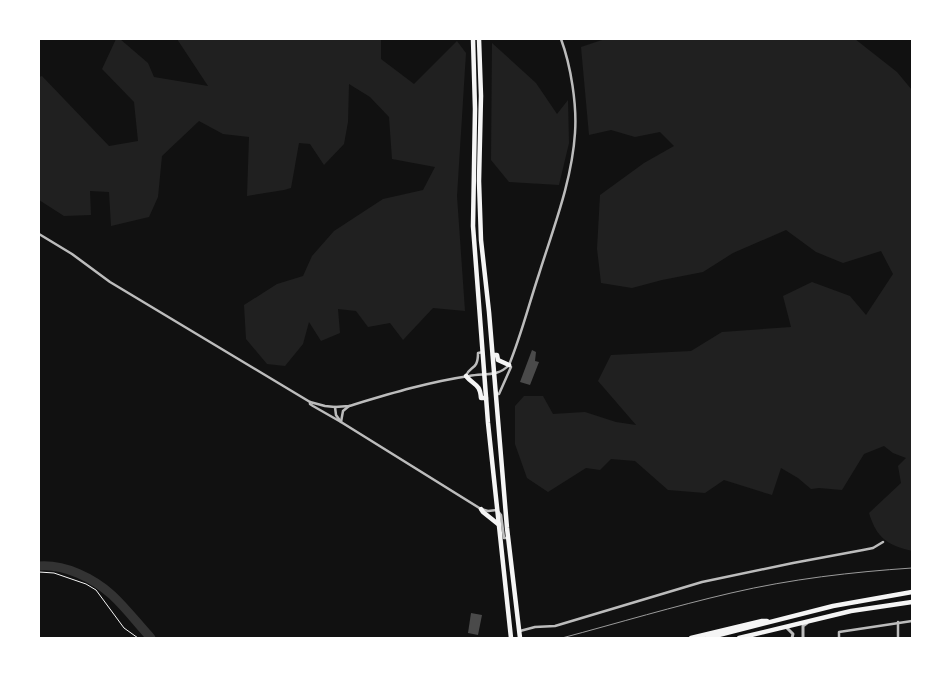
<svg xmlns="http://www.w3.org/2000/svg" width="951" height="677" font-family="Rubik,sans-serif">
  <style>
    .green { fill: #202020 }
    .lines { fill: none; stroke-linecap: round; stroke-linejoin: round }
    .river { stroke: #333; stroke-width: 9 }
    .building { fill: #4a4a4a }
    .path { stroke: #f5f5f5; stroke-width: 1 }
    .minor { stroke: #bcbcbc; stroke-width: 2.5 }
    .tertiary { stroke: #bcbcbc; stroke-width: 3 }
    .primary { stroke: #f5f5f5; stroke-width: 4.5 }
    .rail { stroke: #9a9a9a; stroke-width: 1 }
  </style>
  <rect width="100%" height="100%" fill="#111"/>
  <g class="green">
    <path d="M116 39H120L148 63 154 77 208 86 177 39H381V59L414 84 457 41 466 53 457 196 465 311 433 308 403 340 390 323 368 327 356 311 338 309 340 333 321 341 309 322 303 344 285 366 267 364 246 339 244 305 277 284 303 276 312 256 334 231 383 199 423 190 435 167 392 159 389 117 370 97 349 84 348 122 344 144 324 165 310 144 299 143 291 188 284 190 247 196 249 137 223 134 199 121 162 156 158 197 149 217 111 226 109 192 90 191 91 215 64 216 39 200V77L42 76 109 146 138 141 134 102 102 69Z"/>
    <path d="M605 39H855L897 72 912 90V551C888 545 877 539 869 513L901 483 898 466 906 458 893 453 884 446 864 454 842 490 819 488 811 489 798 478 781 468 772 495 724 480 705 493 668 490 635 461 611 459 600 470 586 468 548 492 527 478 515 444V406L524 396H543L553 414 585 412 616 422 636 425 598 381 611 355 691 351 722 332 791 327 783 296 812 282 850 296 866 315 893 274 881 251 843 263 816 252 786 230 733 253 703 272 662 280 632 288 601 283 597 249 600 195 644 163 674 146 660 132 635 137 611 130 589 135 581 47Z"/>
    <path d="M492 43 536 83 557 114 568 100 569 143 559 185 509 182 491 160Z"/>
  </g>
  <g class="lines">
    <path class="river" d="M39 566C65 564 93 578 112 595 126 608 138 624 151 638"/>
  </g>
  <g class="building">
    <path d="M532 350 536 352 535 361 539 362 530 385 520 382Z"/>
    <path d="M471 613 482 615 478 635 468 633Z"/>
  </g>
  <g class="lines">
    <path class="path" d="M39 572 54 573 86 584 96 590 124 628 138 638"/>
    <g class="minor">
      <path d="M39 234 72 254 110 282 310 402 325 406 335 407 336 415 341 422 481 509 488 511 497 510 501 515 504 538H508"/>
      <path d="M466 376C470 365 478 371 478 353L483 352"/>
      <path d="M496 394H499L511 367 510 366"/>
      <path d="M310 402V404L313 406 341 422 343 411 349 406"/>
      <path d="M335 407 349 406C389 394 428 382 469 376 484 373 498 377 509 365 521 336 529 304 539 274 553 229 572 181 575 133 577 105 571 66 561 39"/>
      <path d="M898 622V638"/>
      <path d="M520 631 535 627 555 626 702 582 793 563 863 550 873 548 883 542"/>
      <path d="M839 638V632L912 621"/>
    </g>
    <g class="tertiary">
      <path d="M786 627 793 634 792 638"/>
      <path d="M803 638V626L807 623"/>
    </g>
    <g class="primary">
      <path d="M473 39 475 109 473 226 488 423 511 638"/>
      <path d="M479 39 481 96 479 181 481 240 489 312 507 528 520 638"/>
      <path d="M493 355H497L498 360 509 365"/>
      <path d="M466 376C474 386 480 383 481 398H486"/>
      <path d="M481 509 483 512 498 524"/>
      <path d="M691 638 762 621H767"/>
      <path d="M707 638 833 606 912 592"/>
      <path d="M739 638 851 611 912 602"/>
    </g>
    <path class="rail" d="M562 638C618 623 675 606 731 593 791 579 852 572 912 568"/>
  </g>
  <rect width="951" height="677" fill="none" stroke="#ffffff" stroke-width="80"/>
</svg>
